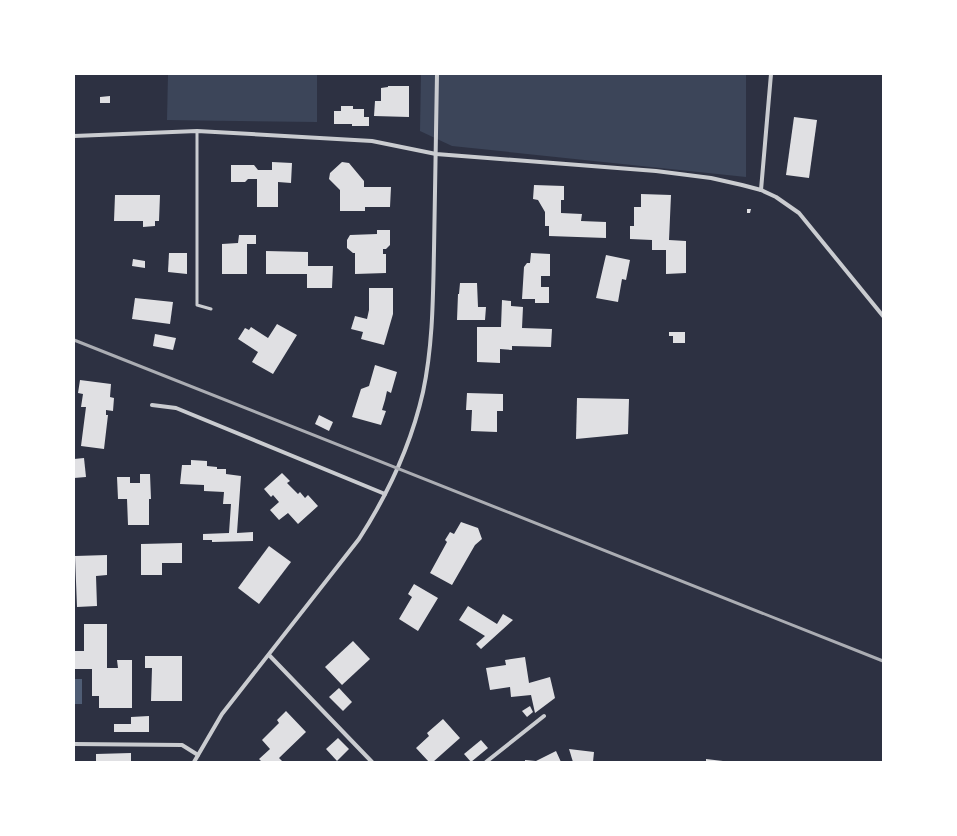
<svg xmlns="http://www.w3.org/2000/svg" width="957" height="836" font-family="'Archivo Narrow',sans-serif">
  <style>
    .green { fill: #3c4559 }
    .water { fill: #4f5d75 }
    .building { fill: #e0e0e3 }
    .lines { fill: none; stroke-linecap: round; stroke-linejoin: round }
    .service { stroke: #caccd0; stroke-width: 3 }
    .minor { stroke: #caccd0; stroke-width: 4 }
    .rail { stroke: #abadb3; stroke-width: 3 }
  </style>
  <rect width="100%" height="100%" fill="#2d3142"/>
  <g class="green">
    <path d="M168 74H317V122L167 120Z"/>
    <path d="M421 74H746V177L452 146 420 131Z"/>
  </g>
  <rect class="water" x="74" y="679" width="8" height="25"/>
  <g class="building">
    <path d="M388 86H409V117L374 116 375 101H381V88L388 87Z"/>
    <path d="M110 96V103H100V97Z"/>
    <path d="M341 106H353V109H364V117H369V126H352V124H334V111H341Z"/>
    <path d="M794 117 817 120 809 178 786 175Z"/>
    <path d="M272 162 292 163 291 183 278 182V207H257V179H248L245 182H231V165H254L258 170H272Z"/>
    <path d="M342 162 349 163 364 181V187H391L390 207H365V211H340V190L329 179 330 173Z"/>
    <path d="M534 185 564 186V200H561V213L582 214 581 221 606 222V238L549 236V226H545V212L538 200 533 199Z"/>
    <path d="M641 194 671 195 669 240 686 241V273L666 274V250H652V240L630 239V226H634V207H641Z"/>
    <path d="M115 195H160L159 221H155V226L143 227V221H114Z"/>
    <path d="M747 209H751L750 213H747Z"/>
    <path d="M377 230H390V245L386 249H383V254H386V273L355 274V253H353L347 248V240L350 235 377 234Z"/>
    <path d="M239 235H256V244H247V274H222V244L238 243Z"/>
    <path d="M266 251 308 252V266H333L332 288H307V274H266Z"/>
    <path d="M169 253H187V274L168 272Z"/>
    <path d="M531 253 550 254V276H541V287H549V303H535V299H522L524 267 527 263H530Z"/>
    <path d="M606 255 630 260 626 280 622 279 618 302 596 298Z"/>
    <path d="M133 259 145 261V268L132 266Z"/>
    <path d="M460 283H477L478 307H486L485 320H457L458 294H459Z"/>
    <path d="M369 288H393V314L384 345 361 339 363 332 351 329 355 316 367 319 369 310Z"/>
    <path d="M135 298 173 302 170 324 132 319Z"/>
    <path d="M502 300 511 301V306L523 307 522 328 552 329 551 347 512 346V350L500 349V363L477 362V327H501Z"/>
    <path d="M277 324 297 335 273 374 252 362 258 352 238 339 245 328 249 330 251 327 268 338Z"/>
    <path d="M669 332H685V343H673V336H669Z"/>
    <path d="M155 334 176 338 173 350 153 346Z"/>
    <path d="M375 365 397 372 391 393 387 391 385 400 382 410 386 411 381 425 352 417 361 389 369 386Z"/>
    <path d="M80 380 111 384 110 397 114 398 113 411 106 410V415H108L104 449 81 446 86 407H81L83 394 78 393Z"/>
    <path d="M467 393 503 394V411H497V432L471 431 472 410H466Z"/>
    <path d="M577 398 629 399 628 434 576 439Z"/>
    <path d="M319 415 333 422 329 431 315 424Z"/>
    <path d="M84 458 86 477 74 478V459Z"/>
    <path d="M191 460 207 461V466L217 467V469H226V474L241 476 237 533 253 532V541L212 542V540H203V534L229 533 231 504H223L224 492 204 491V485L180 484 182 465H191Z"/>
    <path d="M282 473 290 481 287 483 298 494 300 492 305 498 308 495 318 506 298 524 288 513 279 520 270 510 279 502 273 495 271 497 264 489Z"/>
    <path d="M140 474H150L151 499H149V525H128L127 499H118L117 477H130V483H140Z"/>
    <path d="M461 522 478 528 482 539 475 545 452 585 430 573 447 542 445 540 450 532 454 534Z"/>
    <path d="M182 543V563H162V575H141V544Z"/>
    <path d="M269 546 291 562 259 604 238 588Z"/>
    <path d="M107 555V575L96 576 97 606 77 607 75 556Z"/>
    <path d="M414 584 438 598 418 631 399 619 412 597 408 594Z"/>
    <path d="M468 606 497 624 503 614 513 620 481 649 476 644 485 636 459 620Z"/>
    <path d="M84 624H107V668H118L117 660H132V708H99V696H92V669H74V651H84Z"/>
    <path d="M353 641 370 659 342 685 325 667Z"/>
    <path d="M145 656H182V701H151L152 668H145Z"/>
    <path d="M525 657 529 683 550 677 555 698 535 713 531 695 511 697 510 687 490 690 486 668 506 665 505 660Z"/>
    <path d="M339 688 352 702 343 711 329 697Z"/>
    <path d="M530 706 533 712 527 717 522 711Z"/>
    <path d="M286 711 306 732 279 758 283 762H262L259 759 270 749 262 740 279 723 277 720Z"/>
    <path d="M149 716V732H114V724H131V717Z"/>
    <path d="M443 719 460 738 433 762H429L416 748 429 736 427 733Z"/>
    <path d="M338 738 349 749 337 761 326 749Z"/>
    <path d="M481 740 488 748 471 762 464 754Z"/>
    <path d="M569 749 594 752 593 762H573Z"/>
    <path d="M556 751 561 762H525V760L536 761Z"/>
    <path d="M131 753V762H96V754Z"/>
    <path d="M706 759 723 761V762H706Z"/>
  </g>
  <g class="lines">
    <path class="service" d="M197 131V305L211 309"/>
    <g class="minor">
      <path d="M74 136 197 131 372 141 436 154 656 171 711 178 742 185 761 190 776 197 799 213 883 316"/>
      <path d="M761 190 771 74"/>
      <path d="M152 405 176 408 385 494"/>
      <path d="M269 655 372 762"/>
      <path d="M74 744 182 745 198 755"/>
      <path d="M194 762 222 714 359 539C388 494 411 445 423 392 433 345 433 297 434 250 435 191 436 133 437 74"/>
      <path d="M486 762 544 716"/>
    </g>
    <path class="rail" d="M74 340 883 661"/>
  </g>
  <rect width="957" height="836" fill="none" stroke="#ffffff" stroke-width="150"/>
</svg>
